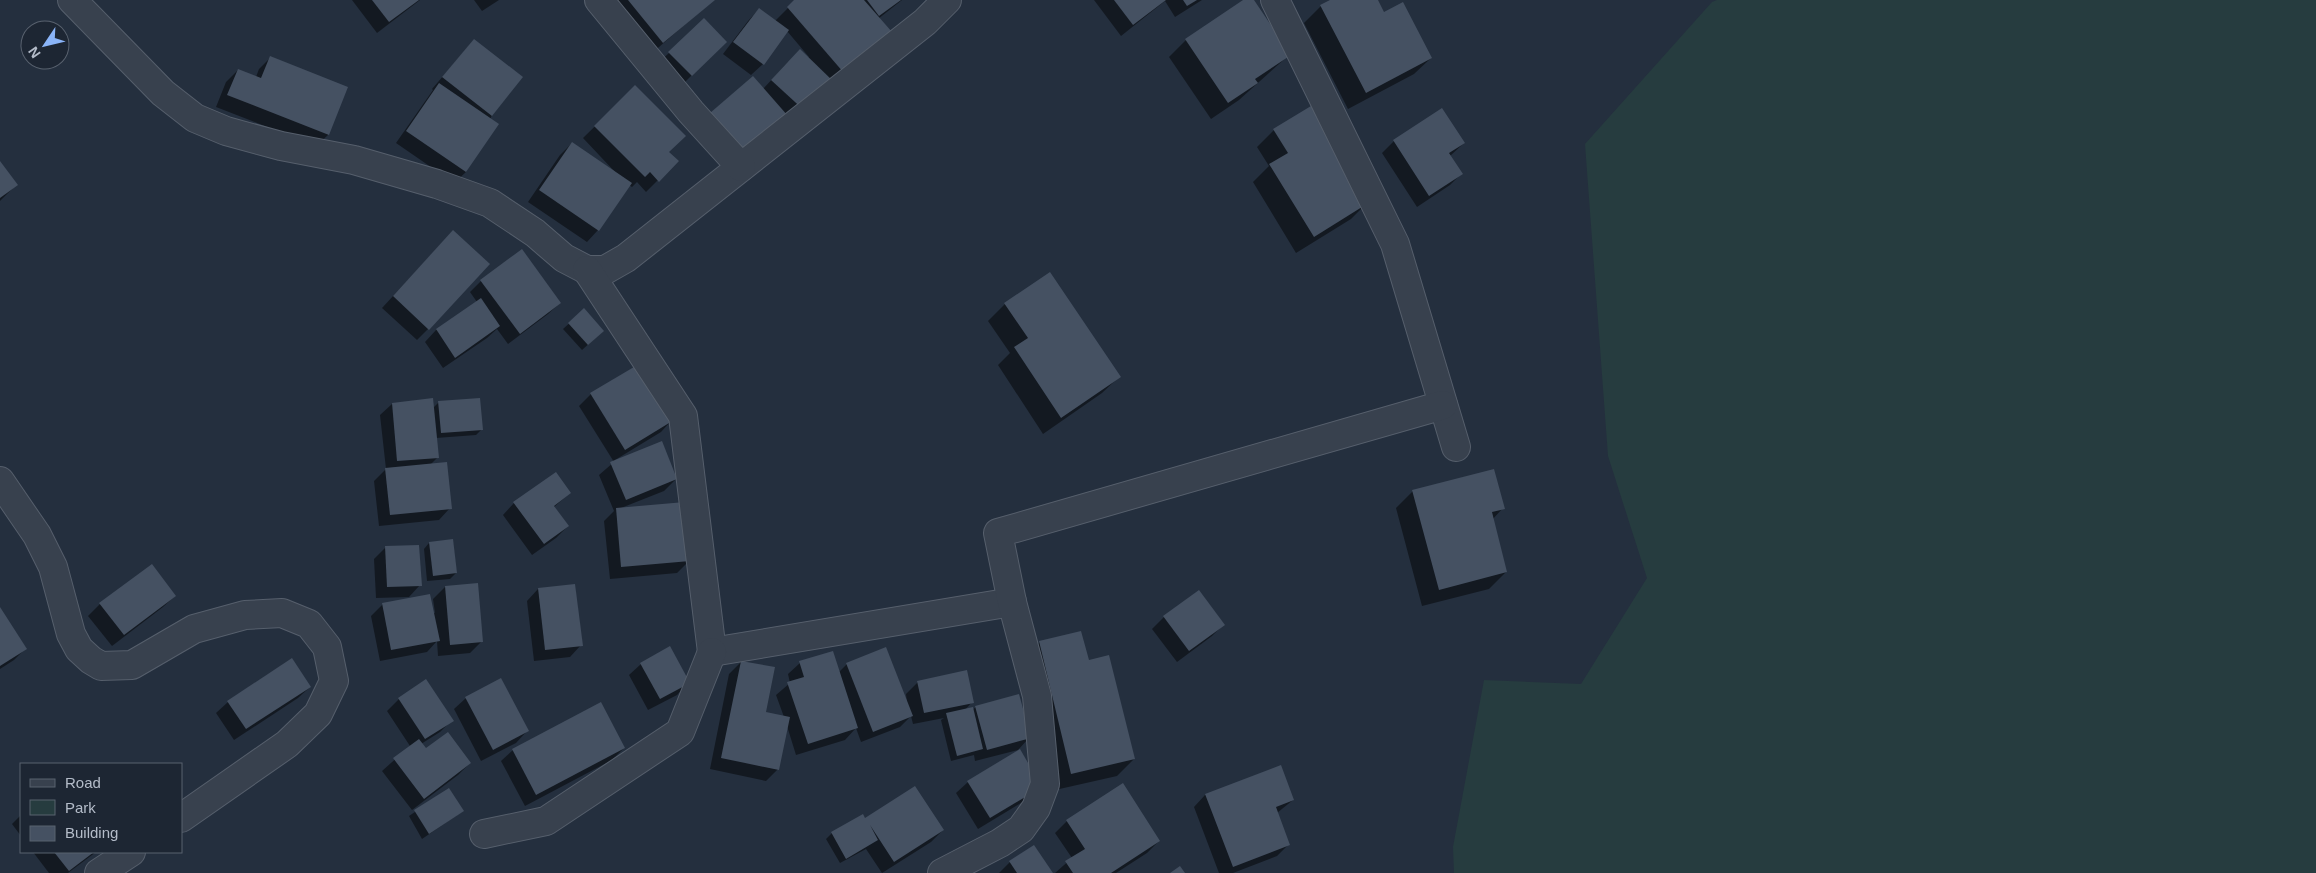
<svg xmlns="http://www.w3.org/2000/svg" width="2316" height="873" font-family="Helvetica,sans-serif">
  <style>
    .green { fill: #263c3f }
    .shadow { fill: #0007 }
    .building { fill: #455162 }
    .lines { fill: none; stroke-linecap: round; stroke-linejoin: round }
    .street-casing { stroke: #565f6c; stroke-width: 30 }
    .street { stroke: #38414e; stroke-width: 28 }
  </style>
  <rect width="100%" height="100%" fill="#242f3e"/>
  <path class="green" d="M1717 0H2316V873H1454L1453 847 1484 680 1581 684 1647 578 1608 456 1585 144 1712 2Z"/>
  <g class="shadow">
    <path d="M352 0H420L377 33Z"/>
    <path d="M474 0H499L482 11Z"/>
    <path d="M617 0H713L651 54Z"/>
    <path d="M796 0H902L878 19 890 32 794 124 763 89 788 62 809 57 787 31 763 64 751 75 723 54 748 21 759 9 775 21Z"/>
    <path d="M1094 0H1202L1175 17 1165 1 1121 36Z"/>
    <path d="M1246 0H1252L1289 55 1239 100 1211 119 1169 57 1186 40Z"/>
    <path d="M1333 0H1376L1383 14 1431 58 1414 74 1348 109 1304 23 1321 6Z"/>
    <path d="M474 40 492 115 466 172 454 183 396 143 433 90 432 89Z"/>
    <path d="M725 42 680 87 657 64 669 53Z"/>
    <path d="M271 57 346 88 328 135 316 146 216 107 226 82 238 70 256 77 259 69Z"/>
    <path d="M635 87 668 152 677 161 646 192 637 182 632 187 629 185 598 230 587 242 528 202 560 155 572 143 616 173 583 138Z"/>
    <path d="M1274 130 1368 202 1351 219 1296 253 1253 182 1269 166 1257 147Z"/>
    <path d="M1394 141 1464 143 1450 156 1461 174 1450 185 1417 207 1382 153Z"/>
    <path d="M0 163 16 185 0 201Z"/>
    <path d="M442 243 428 329 417 340 382 308Z"/>
    <path d="M481 281 560 303 548 314 508 344 497 329 487 338 443 368 425 342 436 330 477 302 470 292Z"/>
    <path d="M1005 304 1119 377 1102 393 1043 434 998 365 1010 353 988 321Z"/>
    <path d="M584 310 603 331 582 350 563 329Z"/>
    <path d="M638 365 672 420 661 432 615 460 676 479 664 491 621 508 689 561 677 573 610 579 604 521 614 511 599 475 614 462 579 406 591 394Z"/>
    <path d="M439 402 482 429 476 435 436 438 438 457 430 465 450 508 439 520 379 526 374 481 386 469 380 415 392 404 433 408Z"/>
    <path d="M1413 491 1503 508 1492 520 1506 572 1489 589 1422 606 1396 508Z"/>
    <path d="M570 493 554 507 568 526 556 538 532 555 503 515 514 503Z"/>
    <path d="M429 543 456 573 450 579 427 581 424 549Z"/>
    <path d="M385 548 420 585 409 597 376 598 374 559Z"/>
    <path d="M476 584 482 641 470 653 438 656 437 641 427 652 380 661 371 616 383 604 435 613 433 599 445 587Z"/>
    <path d="M538 589 581 645 570 657 534 661 527 601Z"/>
    <path d="M175 596 163 607 112 646 88 616 100 604Z"/>
    <path d="M0 610 26 648 14 660 0 669Z"/>
    <path d="M1164 617 1223 625 1212 636 1177 662 1152 629Z"/>
    <path d="M1040 642 1088 661 1134 759 1117 776 1055 790 1023 659Z"/>
    <path d="M741 662 765 713 784 717 776 695 790 683 788 674 800 663 838 673 847 664 907 703 906 694 918 682 972 702 965 710H972L976 707 1029 738 1018 750 975 761 974 755 951 761 941 720 944 718 913 724 911 716 900 727 861 742 856 728 845 740 796 755 787 726 778 769 766 781 710 769 729 674Z"/>
    <path d="M641 664 688 683 677 695 648 710 629 675Z"/>
    <path d="M310 687 298 698 234 740 216 713 228 702Z"/>
    <path d="M466 698 527 731 516 743 481 761 454 709Z"/>
    <path d="M399 699 452 720 440 732 421 744 426 750 470 763 458 775 412 810 382 771 410 746 387 711Z"/>
    <path d="M624 748 612 760 525 806 501 761 513 750Z"/>
    <path d="M1280 767 1293 800 1277 813 1289 844 1277 856 1233 873H1219L1194 807 1205 795Z"/>
    <path d="M968 782 1041 786 1029 798 978 829 956 793Z"/>
    <path d="M1122 785 1159 841 1147 853 1116 873H1055L1072 858 1055 833 1067 821Z"/>
    <path d="M449 789 463 811 422 839 409 816Z"/>
    <path d="M21 815V836L12 824Z"/>
    <path d="M865 820 943 830 931 842 882 873 866 849 840 863 826 839 832 833Z"/>
    <path d="M33 852H96L68 873H49Z"/>
    <path d="M1010 862 1051 873H999Z"/>
  </g>
  <g class="building">
    <path d="M372 0H419L389 22Z"/>
    <path d="M628 0H715L663 43Z"/>
    <path d="M794 0H864L892 32 844 73 787 7Z"/>
    <path d="M867 0H901L879 16Z"/>
    <path d="M1114 0H1166L1133 25Z"/>
    <path d="M1183 0H1197L1187 6Z"/>
    <path d="M1243 0H1254L1291 55 1255 79 1258 83 1228 103 1185 39Z"/>
    <path d="M1330 0H1378L1384 12 1403 2 1432 58 1366 93 1320 5Z"/>
    <path d="M759 8 789 30 764 65 733 42Z"/>
    <path d="M704 18 727 42 692 76 668 52Z"/>
    <path d="M474 39 523 77 492 116 442 77Z"/>
    <path d="M800 49 835 83 807 113 771 80Z"/>
    <path d="M270 56 348 87 329 135 227 95 238 69 261 78Z"/>
    <path d="M753 76 788 116 745 154 710 113Z"/>
    <path d="M439 83 499 124 466 172 406 131Z"/>
    <path d="M635 85 686 136 669 152 679 161 659 182 650 172 645 177 594 126Z"/>
    <path d="M1311 106 1370 202 1314 237 1269 164 1288 153 1273 129Z"/>
    <path d="M1442 108 1465 143 1449 153 1463 174 1429 196 1393 140Z"/>
    <path d="M572 142 632 183 599 231 539 190Z"/>
    <path d="M0 161 18 185 0 198Z"/>
    <path d="M453 230 490 264 429 330 393 296Z"/>
    <path d="M522 249 561 303 520 334 480 280Z"/>
    <path d="M1050 272 1121 377 1061 418 1014 347 1028 338 1004 303Z"/>
    <path d="M481 298 500 326 455 358 436 329Z"/>
    <path d="M584 308 604 331 588 345 568 323Z"/>
    <path d="M639 364 674 420 625 450 590 393Z"/>
    <path d="M433 398 439 458 397 461 392 403Z"/>
    <path d="M480 398 483 430 441 433 438 401Z"/>
    <path d="M662 441 677 479 626 500 610 462Z"/>
    <path d="M447 462 452 509 390 515 385 468Z"/>
    <path d="M1494 469 1505 509 1492 512 1507 572 1439 590 1412 490Z"/>
    <path d="M556 472 571 493 554 506 569 526 544 544 513 502Z"/>
    <path d="M685 502 690 561 621 567 616 508Z"/>
    <path d="M453 539 457 573 433 576 429 542Z"/>
    <path d="M419 545 422 586 387 587 385 546Z"/>
    <path d="M152 564 176 596 124 635 99 603Z"/>
    <path d="M478 583 483 642 450 645 445 586Z"/>
    <path d="M575 584 583 646 545 650 538 588Z"/>
    <path d="M1199 590 1225 625 1189 651 1163 616Z"/>
    <path d="M430 594 440 641 391 650 382 603Z"/>
    <path d="M0 607 27 649 0 666Z"/>
    <path d="M1081 631 1089 660 1109 655 1135 759 1071 774 1039 641Z"/>
    <path d="M670 646 690 683 660 699 640 663Z"/>
    <path d="M886 647 913 716 873 732 846 663Z"/>
    <path d="M833 651 858 728 808 744 787 682 804 677 799 661Z"/>
    <path d="M292 658 311 687 246 729 227 701Z"/>
    <path d="M741 661 775 667 766 712 790 717 779 770 721 758Z"/>
    <path d="M967 670 974 703 924 713 917 681Z"/>
    <path d="M501 678 529 731 493 750 465 697Z"/>
    <path d="M426 679 454 721 425 739 398 698Z"/>
    <path d="M1019 694 1031 738 987 750 975 706Z"/>
    <path d="M601 702 625 748 536 795 512 749Z"/>
    <path d="M973 707 983 749 957 756 946 713Z"/>
    <path d="M448 732 471 763 424 799 393 758 419 739 426 748Z"/>
    <path d="M1020 749 1042 787 990 818 967 781Z"/>
    <path d="M1281 765 1294 800 1276 807 1290 845 1233 867 1205 794Z"/>
    <path d="M1123 783 1160 841 1111 873H1073L1065 861 1085 849 1066 820Z"/>
    <path d="M915 786 944 830 894 862 870 825 878 840 846 859 831 832 863 814 865 818Z"/>
    <path d="M449 788 464 811 429 834 414 810Z"/>
    <path d="M1034 845 1053 873H1017L1009 861Z"/>
    <path d="M54 852H94L69 871Z"/>
    <path d="M1180 866 1185 873H1170Z"/>
  </g>
  <g class="lines">
    <g class="street-casing">
      <g id="street">
        <path d="M72 0 163 93 195 118 226 131 281 146 354 160 437 184 490 203 535 233 564 258 587 270H605L626 258 925 22 947 0"/>
        <path d="M599 0 691 112 741 167"/>
        <path d="M1275 0 1395 244 1456 447"/>
        <path d="M587 270 683 416 712 652 1012 602"/>
        <path d="M0 481 37 535 53 567 71 634 79 649 91 660 101 666 132 665 194 629 245 615 282 613 309 624 327 647 334 681 318 714 287 744 181 818"/>
        <path d="M484 834 546 821 680 732 712 652"/>
        <path d="M99 873 131 852"/>
        <path d="M942 873 1000 843 1021 829 1036 808 1045 784 1037 696 1012 602 998 533 1443 405"/>
      </g>
    </g>
    <use href="#street" class="street"/>
  </g>
  <rect x="20" y="763" width="162" height="90" fill="#1d2633" stroke="#59626f"/>
  <rect x="30" y="779" width="25" height="8" fill="#38414e" stroke="#59626f"/>
  <text x="65" y="788" font-size="15" fill="#b4bcc9">Road</text>
  <rect x="30" y="800" width="25" height="15" fill="#263c3f" stroke="#59626f"/>
  <text x="65" y="813" font-size="15" fill="#b4bcc9">Park</text>
  <rect x="30" y="826" width="25" height="15" fill="#455162" stroke="#59626f"/>
  <text x="65" y="838" font-size="15" fill="#b4bcc9">Building</text>
  <g transform="translate(45 45) rotate(235)"><circle r="24" fill="#1d2633" stroke="#59626f"/>
  <path d="M0-4L9 19L0 12L-9 19Z" fill="#8ab4f8"/>
  <text y="-8" font-size="14" font-weight="bold" text-anchor="middle" fill="#b4bcc9">N</text>
  </g>
</svg>
